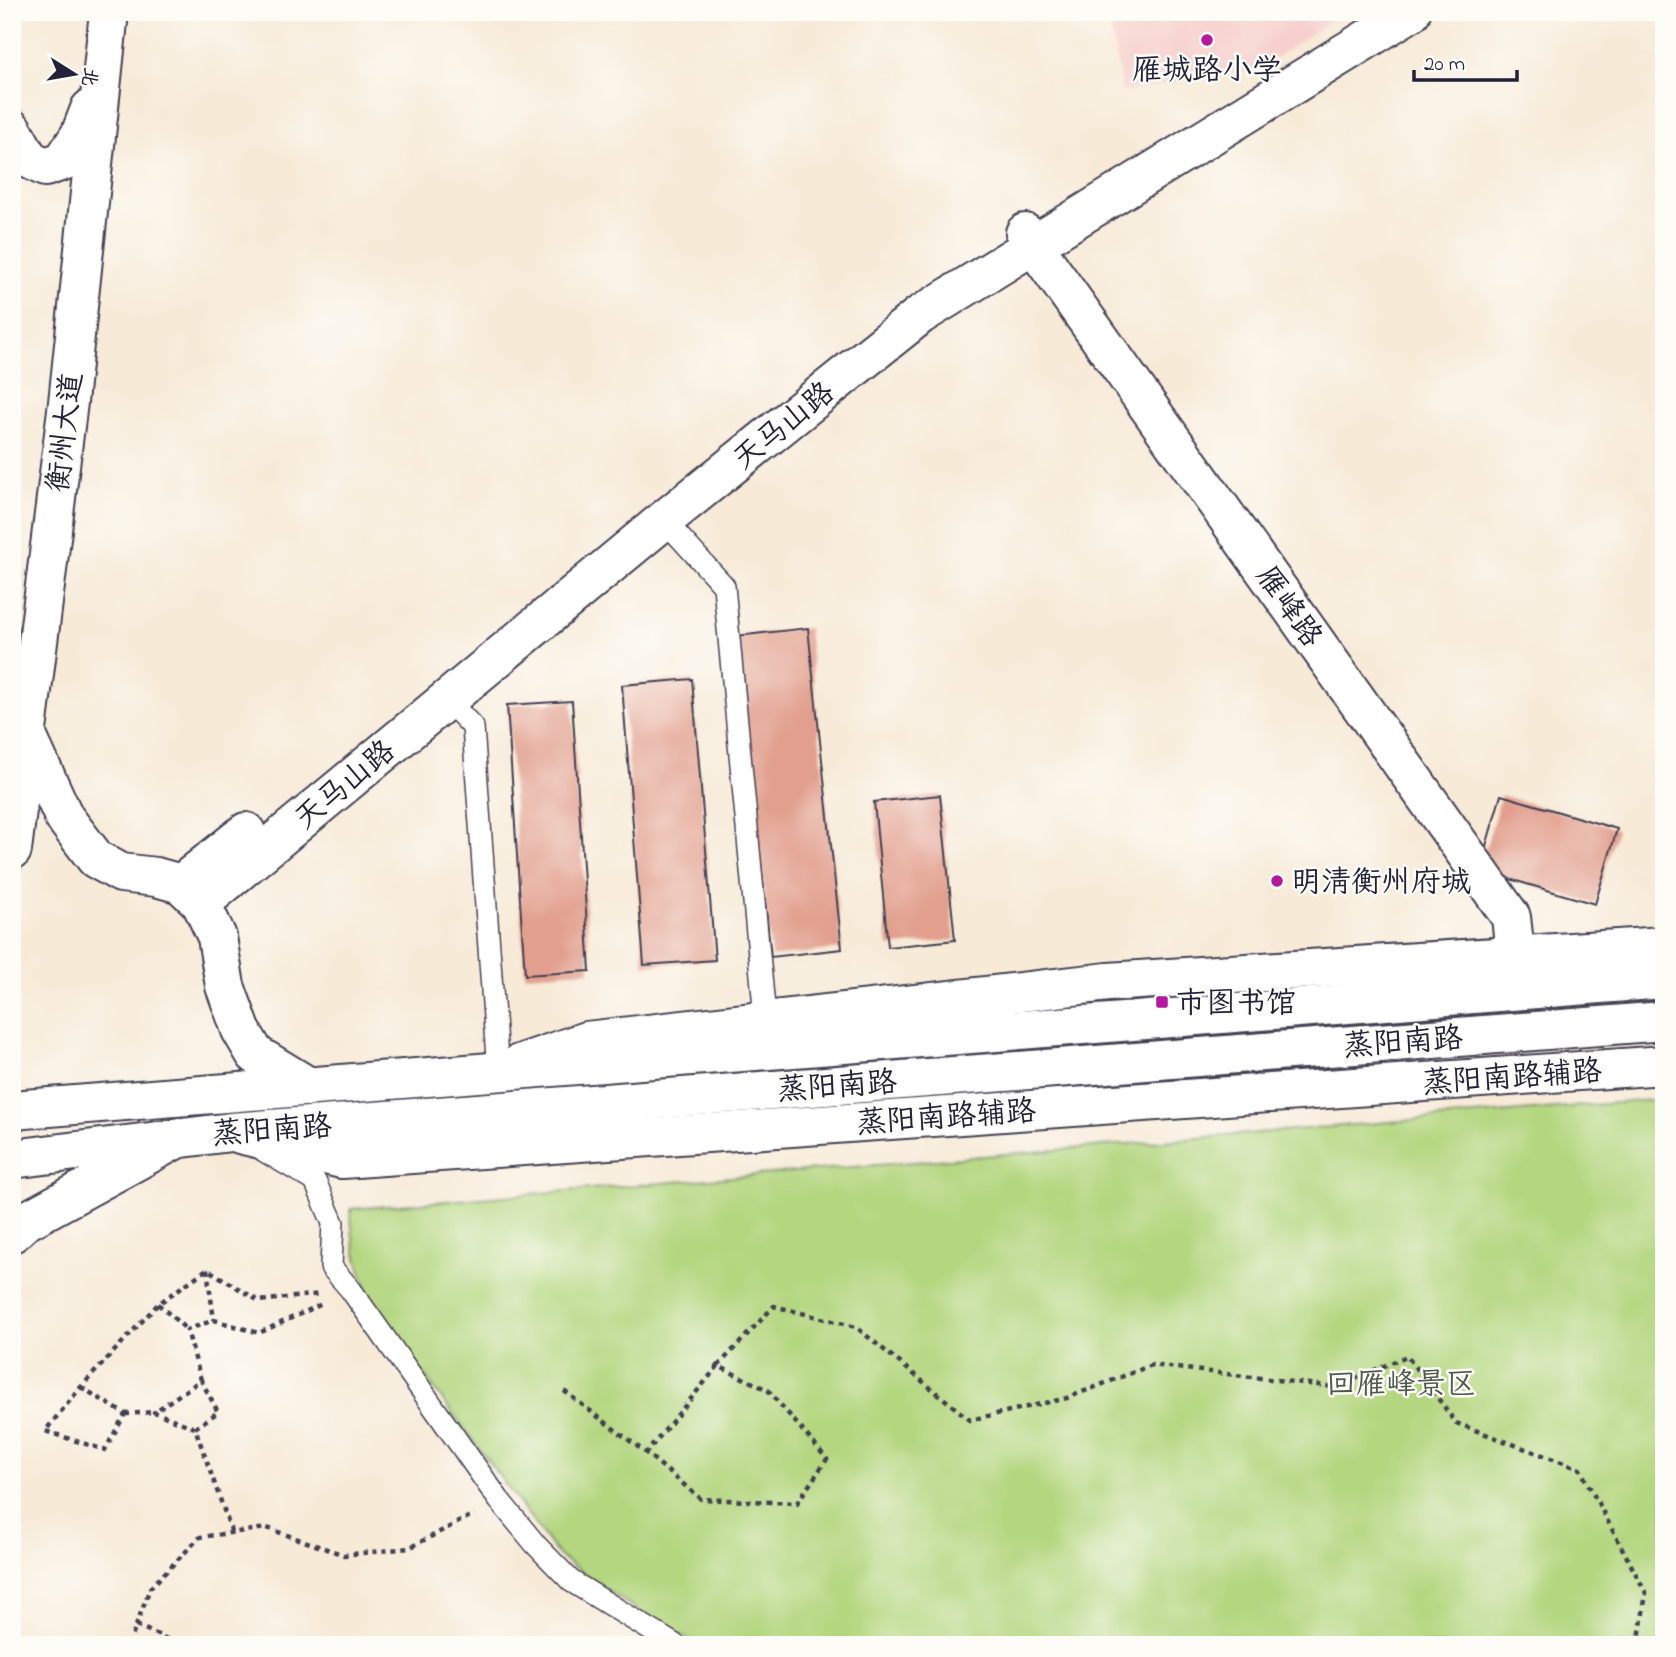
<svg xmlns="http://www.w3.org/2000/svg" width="1676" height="1657" font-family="'Indie Flower','LXGW WenKai TC',sans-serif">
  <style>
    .built { fill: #f7d0cd }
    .green { fill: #b3d67e; stroke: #6a7c5c; stroke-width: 2 }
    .building { fill: #e29f8d }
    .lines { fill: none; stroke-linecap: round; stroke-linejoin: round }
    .lane-casing { stroke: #424052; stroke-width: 24 }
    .street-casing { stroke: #424052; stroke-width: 42 }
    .secondary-casing { stroke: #424052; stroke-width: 42 }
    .primary-casing { stroke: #424052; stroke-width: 42 }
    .highway-casing { stroke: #424052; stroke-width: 42 }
    .path { stroke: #424052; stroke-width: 4.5; stroke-dasharray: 5 5; stroke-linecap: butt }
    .lane { stroke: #fff; stroke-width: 21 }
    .street { stroke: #fff; stroke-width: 38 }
    .secondary { stroke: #fff; stroke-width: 38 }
    .primary { stroke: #fff; stroke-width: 38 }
    .highway { stroke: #fff; stroke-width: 38 }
    .poi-dot { fill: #b5179e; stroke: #fdfcf7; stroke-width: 2.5 }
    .labels { text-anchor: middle; stroke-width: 5; stroke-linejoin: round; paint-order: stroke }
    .poi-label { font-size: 30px; fill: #22223b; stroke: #fdfcf7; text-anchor: start }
    .street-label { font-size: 30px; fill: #22223b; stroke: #fdfcf7 }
    .park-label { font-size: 30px; fill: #4e584f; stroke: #fdfcf7 }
  </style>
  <rect width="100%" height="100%" fill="#fdfcf7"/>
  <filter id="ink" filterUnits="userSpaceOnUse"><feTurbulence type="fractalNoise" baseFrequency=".0143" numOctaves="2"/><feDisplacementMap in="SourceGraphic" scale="14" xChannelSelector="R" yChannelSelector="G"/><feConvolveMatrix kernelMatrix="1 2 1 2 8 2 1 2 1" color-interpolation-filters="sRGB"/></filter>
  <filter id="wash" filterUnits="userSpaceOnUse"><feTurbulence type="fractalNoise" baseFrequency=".00686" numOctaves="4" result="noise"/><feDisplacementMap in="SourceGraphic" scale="28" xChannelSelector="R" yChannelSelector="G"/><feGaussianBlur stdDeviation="1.57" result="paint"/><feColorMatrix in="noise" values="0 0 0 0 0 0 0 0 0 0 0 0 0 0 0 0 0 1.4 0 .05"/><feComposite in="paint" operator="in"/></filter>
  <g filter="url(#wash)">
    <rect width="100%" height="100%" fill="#f7ead7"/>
    <path class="built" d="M1108 12H1342L1261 68 1122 92Z"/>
    <path class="green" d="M1664 1099V1645H700L651 1620 559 1556 374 1308C361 1275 351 1246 351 1209Z"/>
    <g id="blocks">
      <g class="building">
        <path d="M808 628 842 949 771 957 737 636Z"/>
        <path d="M692 679 715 960 644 965 622 685Z"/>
        <path d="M572 701 590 971 525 975 507 705Z"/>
        <path d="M940 795 955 940 888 947 874 802Z"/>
        <path d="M1501 795 1617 829 1595 904 1479 870Z"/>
      </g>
    </g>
  </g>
  <g filter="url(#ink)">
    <use href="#blocks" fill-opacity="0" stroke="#424052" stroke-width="2"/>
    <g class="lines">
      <g class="lane-casing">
        <g id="lane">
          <path d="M664 520 724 586 766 1028"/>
          <path d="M446 699 473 727 498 1072"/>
          <path d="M264 1151 315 1181 333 1223 331 1267 351 1290 499 1500 536 1545 571 1581 675 1645"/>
        </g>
      </g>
      <g class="street-casing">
        <path id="street" d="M1025 233 1511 917 1519 990"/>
      </g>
      <g class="secondary-casing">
        <g id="secondary">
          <path d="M181 884 246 832"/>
          <path d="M201 903 664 520 920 315 1411 12"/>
          <path d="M519 1064 586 1041 1108 982 1664 946"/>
          <path d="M240 1134 342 1159 1664 1065"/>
        </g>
      </g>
      <g class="primary-casing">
        <g id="primary">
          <path d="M12 1110 1664 979"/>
          <path d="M12 1159 231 1132 1664 1021"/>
        </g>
      </g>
      <g class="highway-casing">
        <g id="highway">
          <path d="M12 129 29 159 45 167 63 161 80 135 90 109"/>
          <path d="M27 736 64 817 96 859 121 873 156 877 181 884 201 903 217 937 225 986 241 1030 255 1054 309 1087"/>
          <path d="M12 850 68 402 109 12"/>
          <path d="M12 1233 24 1222 180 1137"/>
        </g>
      </g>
      <g class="path">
        <path d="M207 1269 214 1320"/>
        <path d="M158 1304 187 1330"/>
        <path d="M718 1366 774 1306 856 1327 970 1420 1067 1398 1152 1365 1335 1387 1407 1356 1456 1423 1580 1469 1646 1593 1638 1645"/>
        <path d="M201 1380 187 1330 214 1320 259 1333 324 1303"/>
        <path d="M81 1387 125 1414 105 1450 45 1431 81 1387 158 1304 207 1269 259 1301 320 1294"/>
        <path d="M564 1391 646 1453 701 1499 797 1503 827 1459 768 1390 718 1366 646 1453"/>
        <path d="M125 1414 154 1412"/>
        <path d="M195 1428 218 1412 201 1380 154 1412 195 1428 232 1533"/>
        <path d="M136 1625 180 1645"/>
        <path d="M129 1645 150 1588 200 1537 267 1528 344 1555 409 1548 474 1514"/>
      </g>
      <use href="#lane" class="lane"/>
      <use href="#street" class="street"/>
      <use href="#secondary" class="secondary"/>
      <use href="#primary" class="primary"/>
      <use href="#highway" class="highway"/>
    </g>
  </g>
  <g class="poi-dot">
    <circle cx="1207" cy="40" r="7"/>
    <circle cx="1277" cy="881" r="7"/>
    <rect x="1155" y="995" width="14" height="14" rx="3.5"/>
  </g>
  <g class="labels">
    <g class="poi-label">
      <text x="1207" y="79" text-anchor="middle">雁城路小学</text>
      <text x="1291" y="891">明清衡州府城</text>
      <text x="1176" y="1012">市图书馆</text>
    </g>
    <g class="street-label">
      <text transform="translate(783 425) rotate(-39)" y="10">天马山路</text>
      <text transform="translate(64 432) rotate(-83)" y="10">衡州大道</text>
      <text transform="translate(1290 606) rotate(55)" y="10">雁峰路</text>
      <text transform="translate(344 784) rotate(-40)" y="10">天马山路</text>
      <text transform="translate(1403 1041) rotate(-4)" y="10">蒸阳南路</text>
      <text transform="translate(1512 1076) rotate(-4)" y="10">蒸阳南路辅路</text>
      <text transform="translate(837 1085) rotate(-4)" y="10">蒸阳南路</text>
      <text transform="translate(946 1116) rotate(-4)" y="10">蒸阳南路辅路</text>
      <text transform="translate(272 1129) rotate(-4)" y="10">蒸阳南路</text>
    </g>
    <g class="park-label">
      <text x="1401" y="1393">回雁峰景区</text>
    </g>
  </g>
  <rect width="1676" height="1657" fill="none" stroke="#fdfcf7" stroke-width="42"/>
  <g transform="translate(74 74) rotate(101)" stroke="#fdfcf7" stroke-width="5" paint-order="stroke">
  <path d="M0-5L12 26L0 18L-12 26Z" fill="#22223b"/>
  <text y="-10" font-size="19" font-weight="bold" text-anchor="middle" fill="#22223b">北</text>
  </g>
  <path d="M1414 70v10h103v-10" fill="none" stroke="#22223b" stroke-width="3.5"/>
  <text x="1424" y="70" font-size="21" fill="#22223b" stroke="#fdfcf7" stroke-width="5" paint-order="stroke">20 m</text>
</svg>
